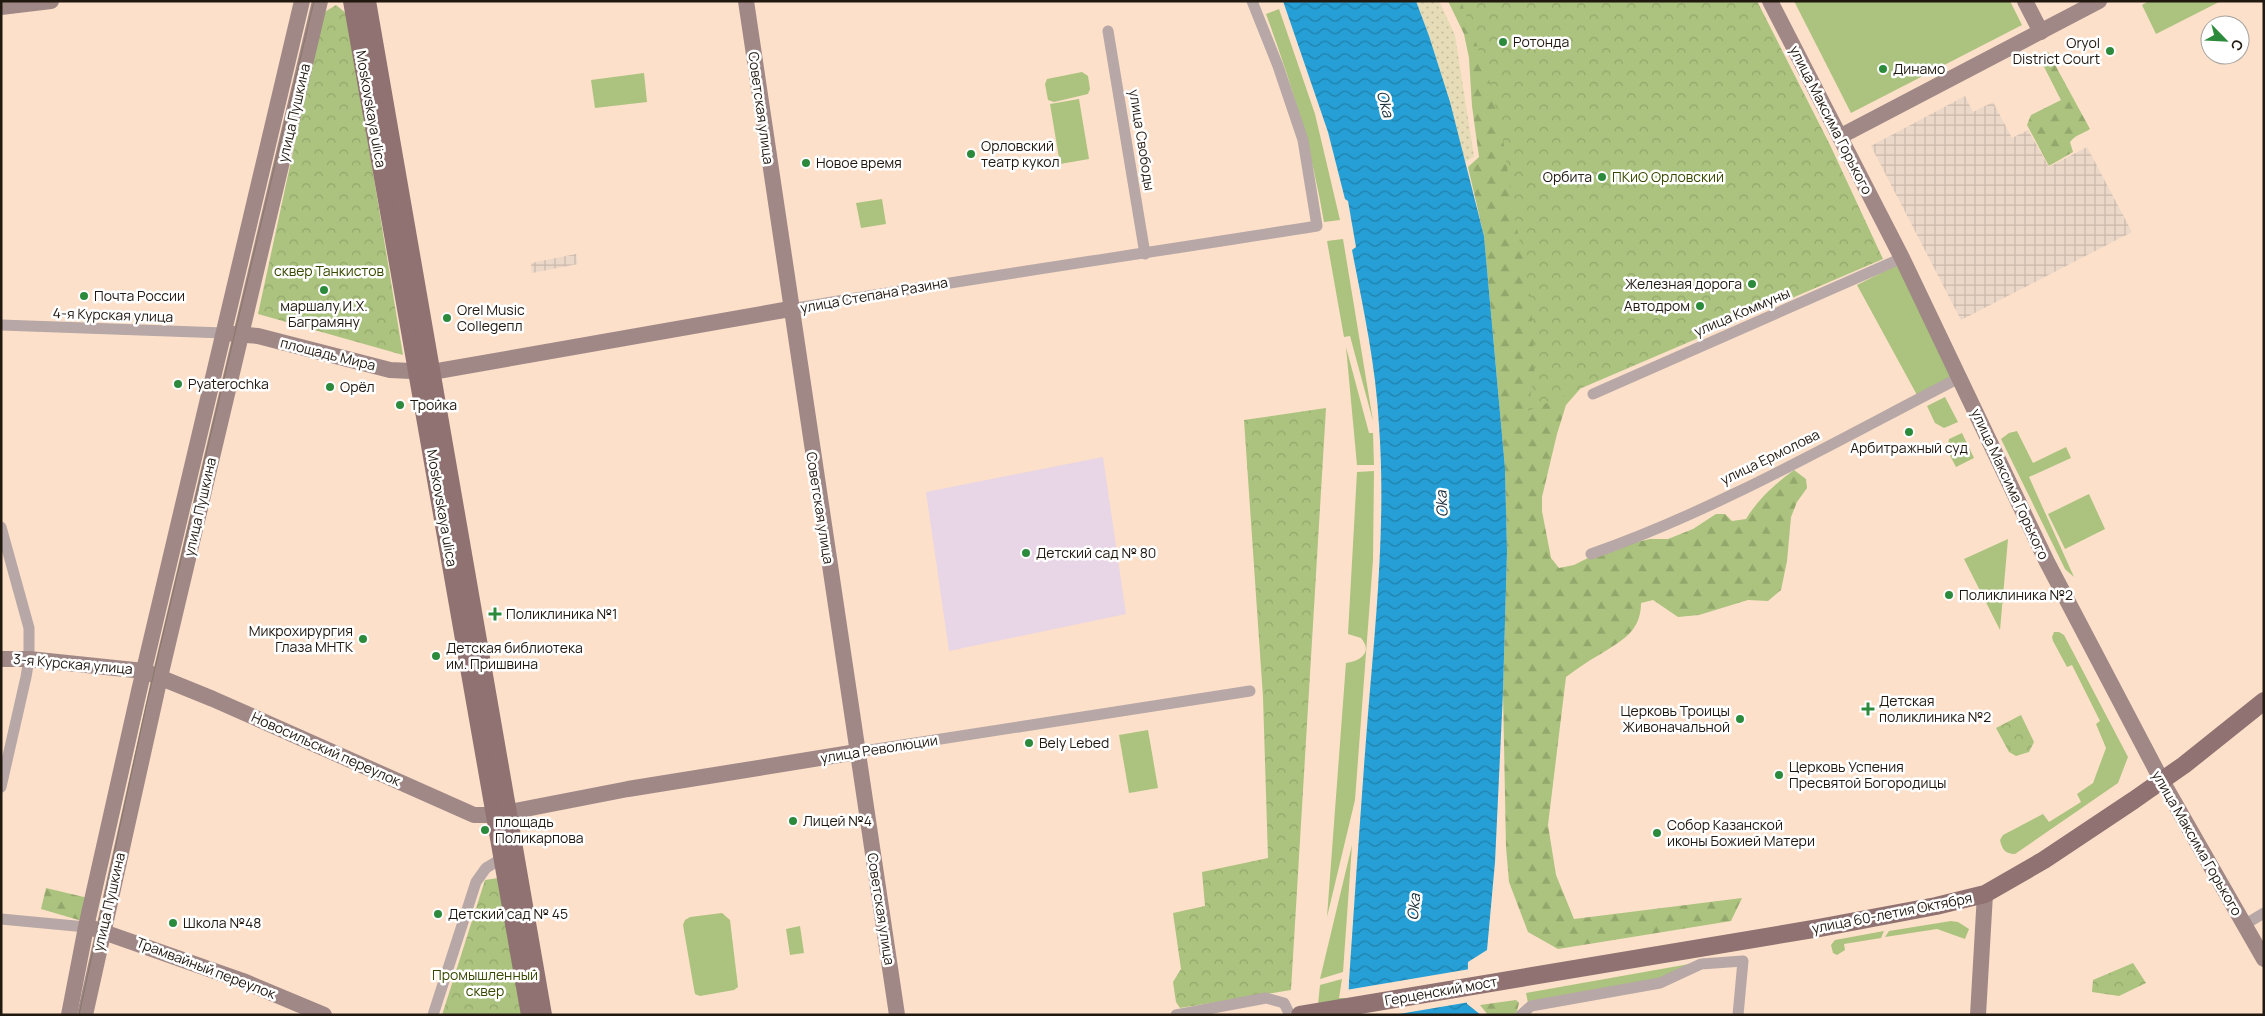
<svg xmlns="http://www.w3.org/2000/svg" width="2265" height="1016" font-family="Manrope,sans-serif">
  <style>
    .industrial { fill: url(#industrial-grid) }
    .education { fill: #e8d5e5 }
    .grass { fill: #abc37e }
    .forest { fill: url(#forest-firs) }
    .sand { fill: url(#sand-dots) }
    .park { fill: url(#park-crowns) }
    .water { fill: url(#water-waves) }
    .pier { fill: #fce0c9 }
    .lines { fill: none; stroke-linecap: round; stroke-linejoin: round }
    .street { stroke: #b7a7a6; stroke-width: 11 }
    .secondary { stroke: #a08887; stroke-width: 16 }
    .primary { stroke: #8f7271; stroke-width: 18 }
    .tram { stroke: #887767; stroke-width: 1 }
    .poi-dot { fill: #2c8a3c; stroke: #fff; stroke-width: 2 }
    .labels { text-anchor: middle; stroke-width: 5; stroke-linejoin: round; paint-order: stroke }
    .poi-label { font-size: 14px; fill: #211810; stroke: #fff; text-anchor: start }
    .street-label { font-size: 14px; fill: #211810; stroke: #fff }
    .park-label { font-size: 14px; fill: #374900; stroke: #fff }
    .water-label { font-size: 15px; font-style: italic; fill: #192d37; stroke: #fff }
  </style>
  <defs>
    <pattern id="industrial-grid" width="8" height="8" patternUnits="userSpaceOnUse" patternTransform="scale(1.25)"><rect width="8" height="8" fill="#ecd8c9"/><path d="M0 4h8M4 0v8" fill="none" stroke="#cab9ac"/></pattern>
    <pattern id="forest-firs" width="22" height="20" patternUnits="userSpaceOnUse" patternTransform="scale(1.25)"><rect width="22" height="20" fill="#abc37e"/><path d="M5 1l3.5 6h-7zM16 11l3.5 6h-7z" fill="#93a76c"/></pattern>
    <pattern id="sand-dots" width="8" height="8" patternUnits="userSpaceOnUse" patternTransform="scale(1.25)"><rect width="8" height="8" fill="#e6dcb7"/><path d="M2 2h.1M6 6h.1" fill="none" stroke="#c5bc9c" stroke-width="1.8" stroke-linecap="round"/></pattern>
    <pattern id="park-crowns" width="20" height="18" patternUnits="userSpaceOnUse" patternTransform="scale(1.25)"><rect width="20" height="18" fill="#abc37e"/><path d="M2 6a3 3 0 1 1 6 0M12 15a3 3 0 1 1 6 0" fill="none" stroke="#93a76c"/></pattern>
    <pattern id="water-waves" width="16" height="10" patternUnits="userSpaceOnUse" patternTransform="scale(1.25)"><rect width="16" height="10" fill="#259fd5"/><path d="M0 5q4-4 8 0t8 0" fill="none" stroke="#2081ab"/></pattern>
  </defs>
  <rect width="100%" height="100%" fill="#fce0c9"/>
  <g class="industrial">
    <path d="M1965 96 1973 112 1993 102 2012 138 2028 130 2049 167 2087 147 2132 232 1961 320 1871 146Z"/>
    <path d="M576 254 578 264 532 273 531 263Z"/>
  </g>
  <path class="education" d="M1103 457 1126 614 949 651 926 492Z"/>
  <g class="grass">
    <path d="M1794 1H2010L2022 25 1851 113Z"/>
    <path d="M2149 1H2221L2156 34 2142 5Z"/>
    <path d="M1279 9 1315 114 1340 220 1324 222C1312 150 1291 82 1266 14Z"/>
    <path d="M1082 72 1088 76 1090 89 1088 94 1054 102 1048 100 1045 84 1047 79Z"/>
    <path d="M644 73 647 102 595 108 591 80Z"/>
    <path d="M1079 99 1089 159 1060 164 1050 104Z"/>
    <path d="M882 199 886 224 861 228 856 203Z"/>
    <path d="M1343 239 1373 421 1350 336 1344 337 1327 241Z"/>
    <path d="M1897 265 1953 376 1917 395 1857 285Z"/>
    <path d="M1346 347 1369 433H1373L1374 465H1357Z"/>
    <path d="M1945 397 1958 422 1944 428 1935 423 1927 406Z"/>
    <path d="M2017 431 2033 463 2066 447 2071 458 2029 477 2074 577 2065 569 2001 439 2009 433Z"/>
    <path d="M1962 433 1974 458 1956 467 1947 450 1949 439Z"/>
    <path d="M1374 471 1373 560 1355 800 1327 917 1346 663C1361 661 1373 652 1361 638L1348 634 1357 472Z"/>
    <path d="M2089 494 2105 529 2065 549 2048 514Z"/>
    <path d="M2008 539 2000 630 1964 559Z"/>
    <path d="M2054 632H2059L2064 635 2128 757 2118 783 2015 854C2005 854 2002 849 2000 840L2003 835 2043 814 2049 822 2081 802 2077 794 2093 783 2106 748 2096 724 2100 721 2072 665 2067 667 2053 641 2052 637Z"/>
    <path d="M1148 730 1158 788 1129 793 1119 735Z"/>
    <path d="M1352 845 1343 972 1320 979Z"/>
    <path d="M722 913 730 920 738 987 734 990 700 996 695 994 694 989 683 925 685 920 690 917Z"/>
    <path d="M1951 921 1958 922 1969 929 1965 939 1937 929 1885 937 1889 931Z"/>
    <path d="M800 926 804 953 790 955 786 929Z"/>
    <path d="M1884 931 1881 938 1844 944 1845 950 1837 955 1833 953 1831 945 1835 940Z"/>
    <path d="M1695 963 1661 979 1528 1003 1526 993Z"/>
    <path d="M1342 979 1339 998H1346V1015H1317L1320 985Z"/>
  </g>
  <g class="forest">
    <path d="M1448 1H1682L1580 389 1566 405 1557 434 1542 497V511L1551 558 1559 568 1574 565 1606 549 1650 539H1668L1693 529 1716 514H1725L1732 521 1746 519C1759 498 1774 485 1794 470L1806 479 1807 488 1797 502 1791 517 1787 561 1781 590 1768 601 1748 600 1699 615 1678 617 1653 600 1641 603C1641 632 1621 641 1599 655 1588 661 1577 669 1566 677L1548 825 1556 875 1574 919 1742 898 1731 921 1558 949 1528 932 1509 882 1506 847 1503 692 1507 551 1505 468 1484 236 1468 167 1479 157 1472 106 1469 58 1464 34Z"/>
    <path d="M2048 52 2090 129C2081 135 2078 133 2070 142L2073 152 2049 166 2027 125 2031 115 2061 100 2039 57Z"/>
    <path d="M46 888 88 898 82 921 41 909Z"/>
    <path d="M1516 1000 1519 1003 1516 1015H1488L1480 1005Z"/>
  </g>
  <path class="sand" d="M1416 1H1439L1455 35 1474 157 1465 162C1451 107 1436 54 1416 1Z"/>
  <g class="park">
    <path d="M1461 1H1757L1830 145 1883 259 1528 411 1535 366 1530 292 1514 214 1503 139 1489 79Z"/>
    <path d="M336 5 347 14 403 355 258 314 323 13Z"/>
    <path d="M1326 408 1291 990 1180 1008 1176 1002 1173 982 1181 969 1173 913 1205 906 1202 872 1268 858 1263 697 1244 420Z"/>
    <path d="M2021 715 2034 742 2029 752 2016 756 2009 752 1996 728Z"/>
    <path d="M498 878 522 1015H442L485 880Z"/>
    <path d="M2133 963 2146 983 2119 996 2092 992 2093 980Z"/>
  </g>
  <path class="water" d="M1283 1H1416L1429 36 1450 102 1484 236 1505 468 1507 551 1503 692 1495 862 1487 950 1468 962 1467 1004 1481 1015H1348L1349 981C1355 892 1361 803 1368 714 1376 618 1386 522 1379 425 1376 366 1363 307 1352 250L1356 247 1348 201 1345 199 1328 132Z"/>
  <path class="pier" d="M1470 969V1002L1393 1015H1346V990Z"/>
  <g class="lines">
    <g class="street">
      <path d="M1108 31 1145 254"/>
      <path d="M790 309C966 279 1142 254 1317 226L1303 140 1278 66 1252 1"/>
      <path d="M1 325 224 333"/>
      <path d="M1593 394 1902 258"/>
      <path d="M1 527 29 628V659L26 677 1 787"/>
      <path d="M1591 554C1717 510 1840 439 1959 378"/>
      <path d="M857 752 1250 691"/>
      <path d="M1 919 86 927"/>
      <path d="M2244 925 2264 913"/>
      <path d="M433 1015 476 882 486 868 501 859"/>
      <path d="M1176 1015 1266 998 1284 1003 1290 1015"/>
      <path d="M1521 1015 1531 1006 1660 983 1701 964 1743 961 1738 1015"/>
    </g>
    <g class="secondary">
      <path d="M746 1 897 1015"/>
      <path d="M1770 1 1902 258 2047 562 2162 781 2264 959"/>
      <path d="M2025 1 2041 32"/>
      <path d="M1 7 51 1"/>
      <path d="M1841 136 2099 1"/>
      <path d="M233 334 258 336 390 370 432 372 790 309"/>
      <path d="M1 659H29L144 671 213 699 474 815H494L628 789 857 752"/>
      <path d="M92 928 243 981 324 1015"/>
      <path d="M69 1015 86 927 139 691 302 1"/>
      <path d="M85 1015 160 677 320 1"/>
      <path d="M1978 1015 1985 894"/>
    </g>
    <g class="primary">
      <path d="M352 1 530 1015"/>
      <path d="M367 1 543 1015"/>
      <path d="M1300 1015 1819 928 1936 906 1985 894 2044 860 2134 800 2184 765 2264 701"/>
    </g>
    <path class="tram" d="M79 1015 146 706 314 1"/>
  </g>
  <g class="poi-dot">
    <circle cx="1503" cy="42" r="5"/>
    <circle cx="2110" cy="51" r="5"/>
    <circle cx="1883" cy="69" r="5"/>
    <circle cx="971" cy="154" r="5"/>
    <circle cx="806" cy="163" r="5"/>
    <circle cx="1602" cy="177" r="5"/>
    <circle cx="1752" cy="284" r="5"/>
    <circle cx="324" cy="290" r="5"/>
    <circle cx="84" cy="296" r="5"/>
    <circle cx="1700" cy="306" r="5"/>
    <circle cx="447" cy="318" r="5"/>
    <circle cx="178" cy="384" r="5"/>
    <circle cx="330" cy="387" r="5"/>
    <circle cx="400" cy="405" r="5"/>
    <circle cx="1909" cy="432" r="5"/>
    <circle cx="1026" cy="553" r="5"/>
    <circle cx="1949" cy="595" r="5"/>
    <path d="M492.5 606.5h5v5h5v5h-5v5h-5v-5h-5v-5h5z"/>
    <circle cx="363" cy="639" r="5"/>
    <circle cx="436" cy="656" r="5"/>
    <path d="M1865.5 701.5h5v5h5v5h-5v5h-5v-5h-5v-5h5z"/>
    <circle cx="1740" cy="719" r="5"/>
    <circle cx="1029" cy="743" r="5"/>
    <circle cx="1779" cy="775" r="5"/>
    <circle cx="793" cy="821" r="5"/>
    <circle cx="485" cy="830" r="5"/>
    <circle cx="1657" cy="833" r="5"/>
    <circle cx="438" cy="914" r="5"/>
    <circle cx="173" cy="923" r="5"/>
  </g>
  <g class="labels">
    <g class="poi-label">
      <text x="1513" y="47">Ротонда</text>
      <text x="2100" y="48" text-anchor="end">Oryol<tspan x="2100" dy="16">District Court</tspan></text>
      <text x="1893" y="74">Динамо</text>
      <text x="981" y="151">Орловский<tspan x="981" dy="16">театр кукол</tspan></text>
      <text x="816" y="168">Новое время</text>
      <text x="1592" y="182" text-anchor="end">Орбита</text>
      <text x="1742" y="289" text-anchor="end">Железная дорога</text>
      <text x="94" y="301">Почта России</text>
      <text x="324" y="311" text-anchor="middle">маршалу И.Х.<tspan x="324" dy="16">Баграмяну</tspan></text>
      <text x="1690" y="311" text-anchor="end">Автодром</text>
      <text x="457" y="315">Orel Music<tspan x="457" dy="16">Collegeпл</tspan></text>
      <text x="188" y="389">Pyaterochka</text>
      <text x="340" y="392">Орёл</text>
      <text x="410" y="410">Тройка</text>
      <text x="1909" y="453" text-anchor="middle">Арбитражный суд</text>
      <text x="1036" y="558">Детский сад № 80</text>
      <text x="1959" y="600">Поликлиника №2</text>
      <text x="506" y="619">Поликлиника №1</text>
      <text x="353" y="636" text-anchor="end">Микрохирургия<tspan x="353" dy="16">Глаза МНТК</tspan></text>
      <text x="446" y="653">Детская библиотека<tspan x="446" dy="16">им. Пришвина</tspan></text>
      <text x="1879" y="706">Детская<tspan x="1879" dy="16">поликлиника №2</tspan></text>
      <text x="1730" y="716" text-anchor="end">Церковь Троицы<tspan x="1730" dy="16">Живоначальной</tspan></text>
      <text x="1039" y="748">Bely Lebed</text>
      <text x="1789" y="772">Церковь Успения<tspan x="1789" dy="16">Пресвятой Богородицы</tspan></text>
      <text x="803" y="826">Лицей №4</text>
      <text x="495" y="827">площадь<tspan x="495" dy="16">Поликарпова</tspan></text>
      <text x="1667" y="830">Собор Казанской<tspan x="1667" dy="16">иконы Божией Матери</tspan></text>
      <text x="448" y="919">Детский сад № 45</text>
      <text x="183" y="928">Школа №48</text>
    </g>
    <g class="street-label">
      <text transform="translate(761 108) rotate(82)" y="5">Советская улица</text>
      <text transform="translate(371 109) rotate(80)" y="5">Moskovskaya ulica</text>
      <text transform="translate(294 113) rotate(-77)" y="5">улица Пушкина</text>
      <text transform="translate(1831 120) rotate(63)" y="5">улица Максима Горького</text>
      <text transform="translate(1142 140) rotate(81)" y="5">улица Свободы</text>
      <text transform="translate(874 295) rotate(-10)" y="5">улица Степана Разина</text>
      <text transform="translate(1742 312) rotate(-23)" y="5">улица Коммуны</text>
      <text transform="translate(113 315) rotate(2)" y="5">4-я Курская улица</text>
      <text transform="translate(328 354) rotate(14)" y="5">площадь Мира</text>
      <text transform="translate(1770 457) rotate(-26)" y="5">улица Ермолова</text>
      <text transform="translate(2010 484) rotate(65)" y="5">улица Максима Горького</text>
      <text transform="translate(200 507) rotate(-77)" y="5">улица Пушкина</text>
      <text transform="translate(442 508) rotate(80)" y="5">Moskovskaya ulica</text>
      <text transform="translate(820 508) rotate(81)" y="5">Советская улица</text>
      <text transform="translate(73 664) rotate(5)" y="5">3-я Курская улица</text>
      <text transform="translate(326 749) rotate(24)" y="5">Новосильский переулок</text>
      <text transform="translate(879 749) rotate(-9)" y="5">улица Революции</text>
      <text transform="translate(2197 843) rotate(60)" y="5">улица Максима Горького</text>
      <text transform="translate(109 902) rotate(-77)" y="5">улица Пушкина</text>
      <text transform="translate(881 909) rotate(81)" y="5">Советская улица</text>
      <text transform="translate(1892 913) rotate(-11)" y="5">улица 60-летия Октября</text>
      <text transform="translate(206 968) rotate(21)" y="5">Трамвайный переулок</text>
      <text transform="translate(1441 991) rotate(-10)" y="5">Герценский мост</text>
    </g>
    <g class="park-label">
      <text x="1668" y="182">ПКиО Орловский</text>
      <text x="329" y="276">сквер Танкистов</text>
      <text x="485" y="980">Промышленный<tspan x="485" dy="16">сквер</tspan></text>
    </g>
    <g class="water-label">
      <text transform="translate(1385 104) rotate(74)" y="5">Oka</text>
      <text transform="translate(1442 504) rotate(-93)" y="5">Oka</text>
      <text transform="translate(1414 907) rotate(-85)" y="5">Oka</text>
    </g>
  </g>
  <rect width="2265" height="1016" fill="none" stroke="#211810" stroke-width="5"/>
  <g transform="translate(2225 40) rotate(114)"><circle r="24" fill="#ffffff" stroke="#a6a39f"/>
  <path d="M0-4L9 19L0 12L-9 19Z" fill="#2c8a3c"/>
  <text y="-8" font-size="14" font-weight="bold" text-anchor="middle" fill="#211810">С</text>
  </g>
</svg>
